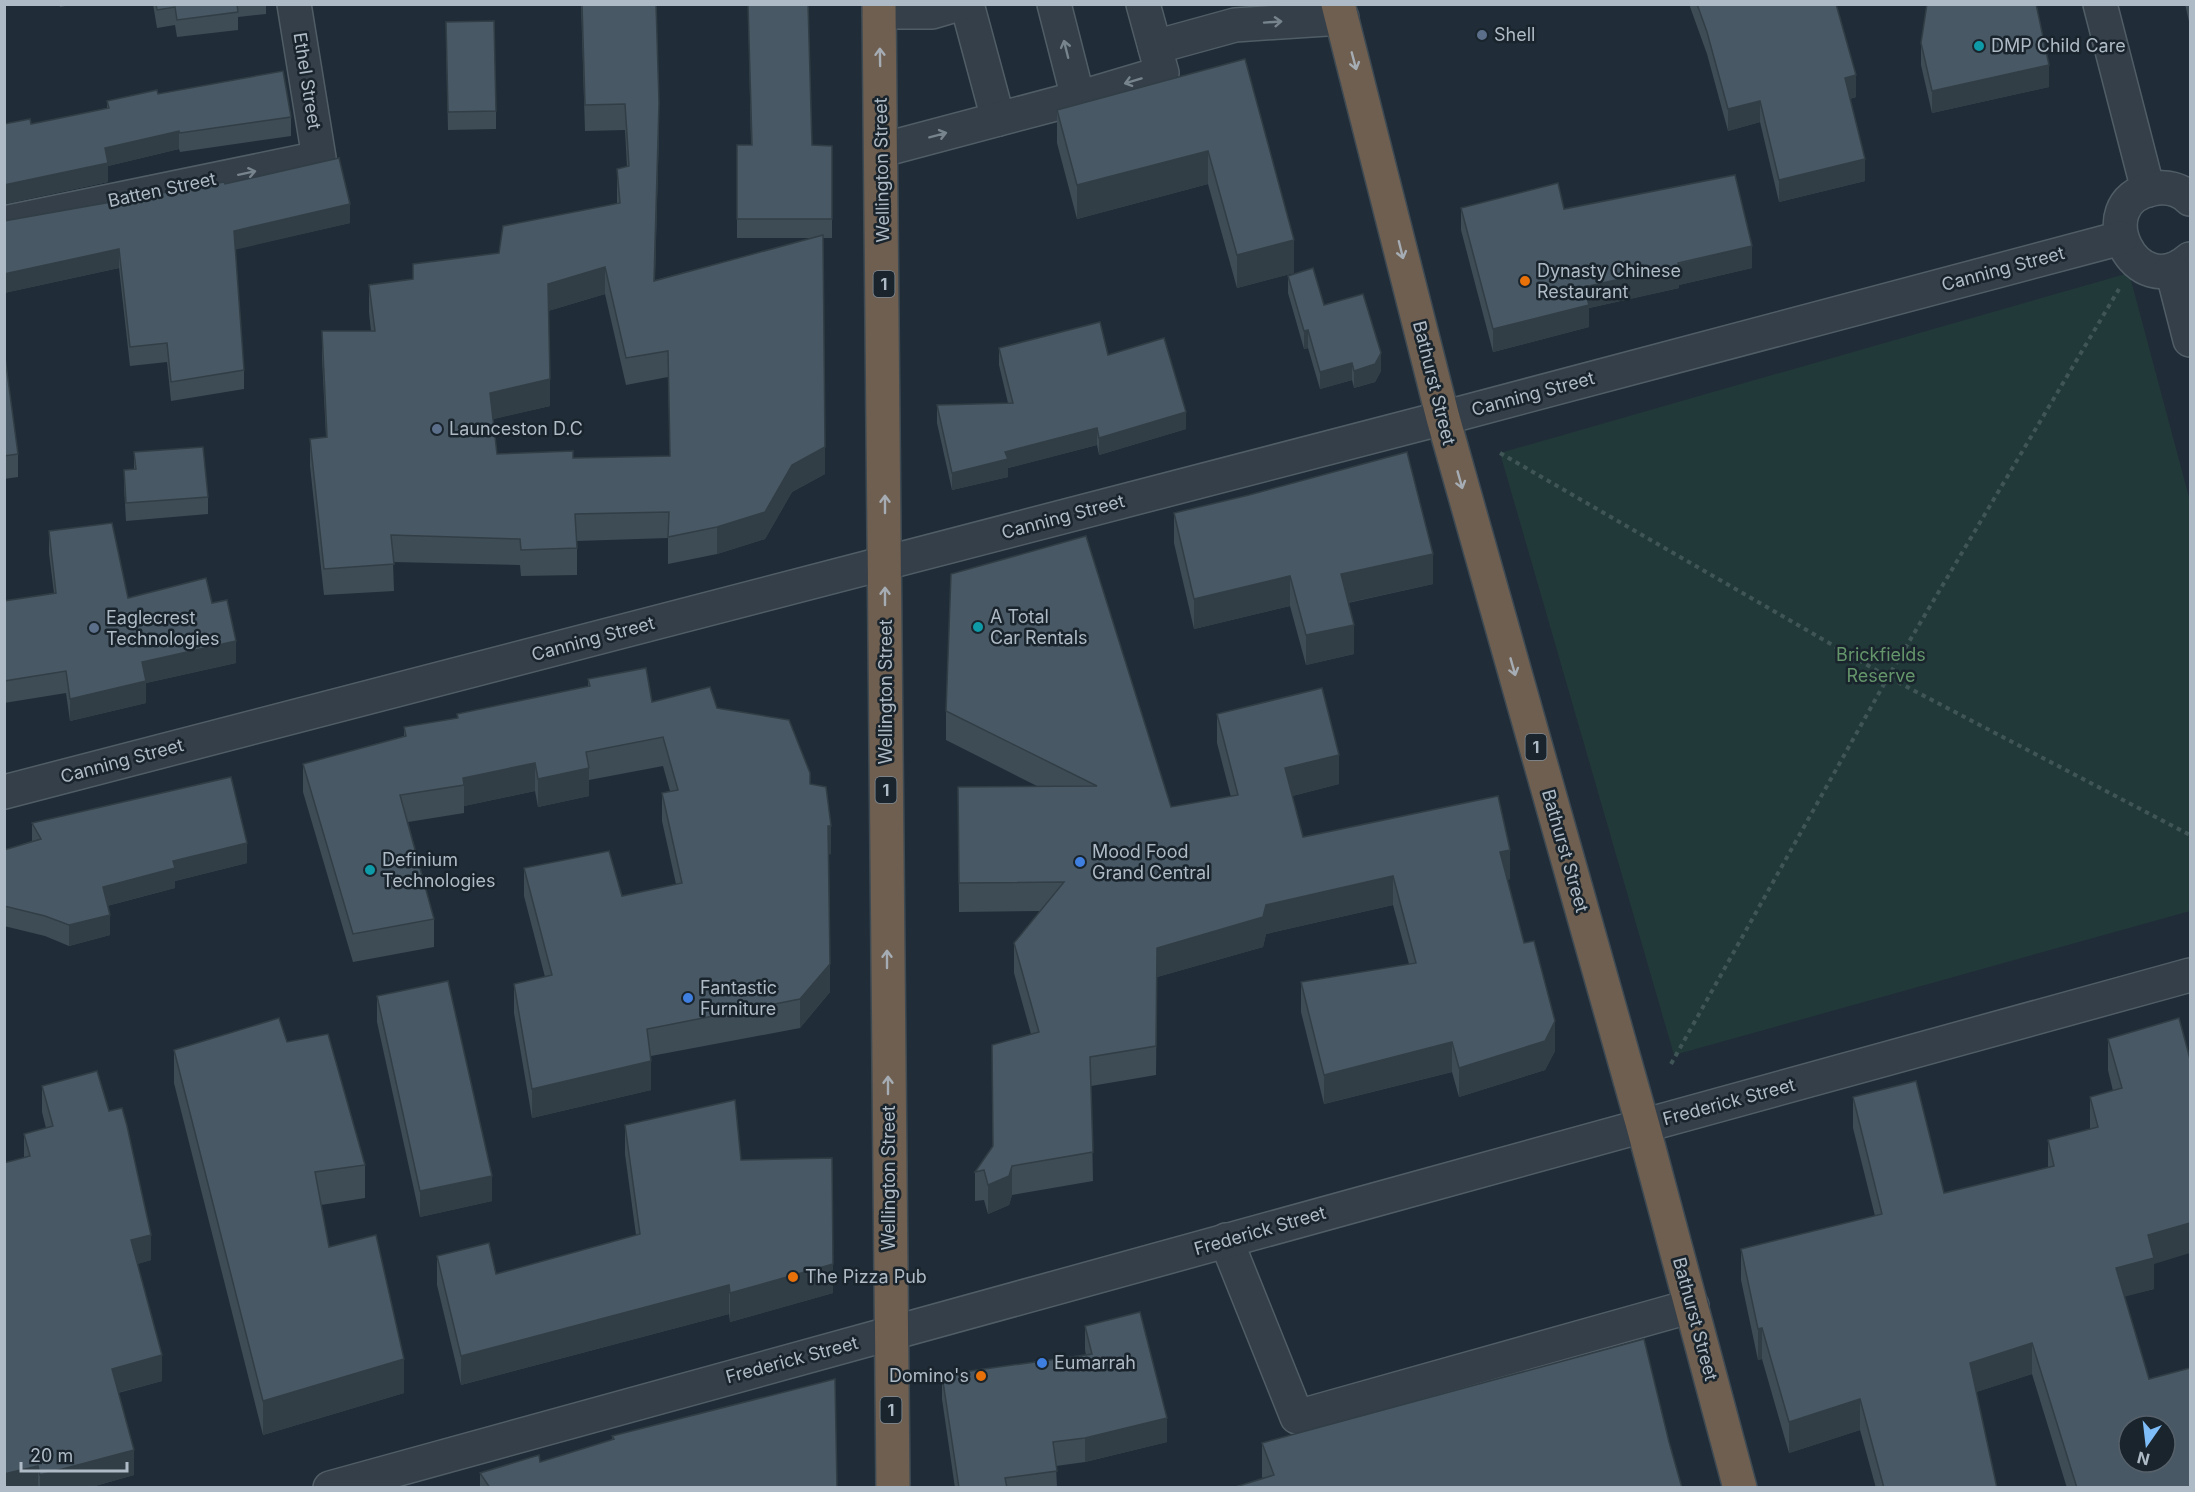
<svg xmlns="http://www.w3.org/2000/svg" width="2195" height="1492" font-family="Inter,sans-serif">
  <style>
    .green { fill: #223939 }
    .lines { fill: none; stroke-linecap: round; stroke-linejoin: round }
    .minor-casing { stroke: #515d66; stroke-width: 36 }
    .highway-casing { stroke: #3e4a53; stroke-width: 36 }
    .path { stroke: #405656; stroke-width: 4; stroke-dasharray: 4.5 4.5; stroke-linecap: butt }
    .minor { stroke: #343f49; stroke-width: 33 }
    .highway { stroke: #6f5f50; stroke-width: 33 }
    .wall { fill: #3e4c56; fill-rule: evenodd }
    .shaded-wall { fill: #323e46 }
    .building { fill: #485864; stroke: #323e46; stroke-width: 1.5; fill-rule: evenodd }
    .oneway { stroke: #77838d }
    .oneway2 { stroke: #a5acb3 }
    .service-dot { fill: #5c6f8a; stroke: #19242d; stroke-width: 2 }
    .culture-dot { fill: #0f9aa8; stroke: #19242d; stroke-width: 2 }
    .food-dot { fill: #e8710a; stroke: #19242d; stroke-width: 2 }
    .shop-dot { fill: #3f7fe0; stroke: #19242d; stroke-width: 2 }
    .labels { text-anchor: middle; stroke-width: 5; stroke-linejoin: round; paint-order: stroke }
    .shield { fill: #19242d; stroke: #818d97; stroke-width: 1.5 }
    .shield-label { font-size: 16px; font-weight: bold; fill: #aebac5 }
    .poi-label { font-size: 18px; fill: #aebac5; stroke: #19242d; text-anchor: start }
    .street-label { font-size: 18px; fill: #aebac5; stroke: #19242d }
    .park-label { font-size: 18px; fill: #65966b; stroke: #19242d }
  </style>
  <rect width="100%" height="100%" fill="#202d38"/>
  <path class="green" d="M2129 273 2190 501V911L1674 1055 1500 453Z"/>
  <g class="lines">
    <g class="minor-casing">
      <g id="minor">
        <path d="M967 4 998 119"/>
        <path d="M2100 4 2148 190"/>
        <path d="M879 12H932L959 4"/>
        <path d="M1155 47 1235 25 1342 18"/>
        <path d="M1078 98 1162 73 1143 4"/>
        <path d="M882 150 1078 98 1054 4"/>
        <path d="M2190 199C2180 189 2166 186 2152 189 2086 202 2135 307 2190 259"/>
        <path d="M4 223 319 158 294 4"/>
        <path d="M2172 270 2190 340"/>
        <path d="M4 792 1443 418 2121 238"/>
        <path d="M1226 1240 1297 1417 1692 1306"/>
        <path d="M330 1488 2190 975"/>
      </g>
    </g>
    <g class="highway-casing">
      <g id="highway">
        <path d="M879 4 893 1488"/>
        <path d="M1338 4 1443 418 1643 1126 1740 1488"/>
      </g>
    </g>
    <g class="path">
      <path d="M1500 453 1888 677 2190 835"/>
      <path d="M1671 1064 1888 677 2119 289"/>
    </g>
    <use href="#minor" class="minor"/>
    <use href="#highway" class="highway"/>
  </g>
  <g class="wall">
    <path d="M59 4H76L60 7Z"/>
    <path d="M153 4H266V14L238 17V30L177 37 175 25 157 28Z"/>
    <path d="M581 4H656L659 130 655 280 813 238H737V145H751L748 4H808L812 145 832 146V238H823L825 474 792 492 765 539 717 554 668 564V538L577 541V575L521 576 520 565 393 562 394 591 324 595 310 466V439L326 437 322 358V331H371L369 312V285L413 279V264L499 253 617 204V169L627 167 625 130 585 131ZM605 294 626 385 668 377 670 456 573 458 497 454 493 419 550 406 548 311Z"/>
    <path d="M1689 4H1836L1856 97 1850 99 1865 181 1779 202 1760 122 1728 131 1707 54Z"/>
    <path d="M2185 4H2190V26Z"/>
    <path d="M446 39 496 111V129L448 130Z"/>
    <path d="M1921 43 2049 87 1932 113 1921 65Z"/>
    <path d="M1245 59 1294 273 1237 288 1208 184 1077 219 1057 143V110Z"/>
    <path d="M158 94 291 117V136L180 152 179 149 108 166V182L4 204V124H31L107 108V101Z"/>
    <path d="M225 184 350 223 235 249 244 370V389L171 401 167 362 130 366 119 268 4 293V221Z"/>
    <path d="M1461 208 1564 209 1752 268 1679 285V288L1589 308V327L1493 352 1461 230Z"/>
    <path d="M1288 276 1324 305 1381 371 1375 382 1354 388 1352 380 1320 389 1308 348 1304 349 1288 293Z"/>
    <path d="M999 348 1108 355 1186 429 1099 455 1097 445 1008 468V477L952 490 937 423V405L1008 403 999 365Z"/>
    <path d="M4 350 18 454V477L4 479Z"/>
    <path d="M134 452 208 497V514L126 521 124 487V470L134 469Z"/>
    <path d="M1174 513 1433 584 1348 603 1354 654 1306 665 1290 606 1194 629 1174 543Z"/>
    <path d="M49 531 128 598 212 603 236 663 146 683V703L70 721 66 693 4 703V601L54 593 49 553Z"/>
    <path d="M588 679 652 702 717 708 810 784 831 854H829L830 992 800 1028 651 1056V1090L532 1118 514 1013V984L545 977 524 896V868L622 896 676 884 662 821V793L670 791 663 766 589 780V796L538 807 535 791 464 806V813L408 822 434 919V947L353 962 303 792V764L404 736V727L457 719V714L588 686Z"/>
    <path d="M946 711 1171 807 1231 797 1217 743V714L1339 784 1292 796 1303 837 1510 879 1507 880 1524 943 1555 1051 1545 1070 1459 1097 1452 1072 1324 1104 1301 1012V982L1409 964 1393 905 1266 934 1263 947 1157 977 1156 1075 1091 1086 1093 1181 1012 1195 1009 1205 988 1214 984 1200 975 1201V1172L993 1146 1031 1034 1014 973V943L1040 911 959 912 958 787H1039L946 740Z"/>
    <path d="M32 823 247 863 175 881V888L107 906 110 935 69 946 45 936 4 926V850L32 841Z"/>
    <path d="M377 996 492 1201 420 1217 377 1022Z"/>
    <path d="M2179 1018 2154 1264V1289L2124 1296 2149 1379 2190 1488H2067L2032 1374 1976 1392 1997 1488H1876L1860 1430 1789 1453 1762 1359 1758 1360 1741 1280V1249L1875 1216 1853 1128V1097L1944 1193 2048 1168V1140L2090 1129V1097L2113 1091 2108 1070V1039Z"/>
    <path d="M287 1042 365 1165V1198L321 1205 329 1247 404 1393 263 1435 174 1083V1050Z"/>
    <path d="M42 1086 151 1260 137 1264 162 1381 118 1393 134 1475 88 1488H4L24 1157V1134L46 1128 42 1112Z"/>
    <path d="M625 1125 741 1160 833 1293 730 1322 729 1314 461 1385 437 1285V1256L496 1274 636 1235 625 1154Z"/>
    <path d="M1085 1326 1167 1442 1085 1462 1056 1466 1057 1488H955L942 1399V1375L1086 1355 1085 1350Z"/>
    <path d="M612 1436 837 1488H480V1473L540 1462 612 1440Z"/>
    <path d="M1669 1442 1263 1478 1262 1477V1443Z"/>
  </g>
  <g class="shaded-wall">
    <path d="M2049 65V87L1932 113V91Z"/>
    <path d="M1856 75V97L1845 100V78Z"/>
    <path d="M1760 101V122L1728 131V109Z"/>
    <path d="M659 103V130L654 308V281Z"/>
    <path d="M179 131V149L108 166V182L4 204V185L105 148Z"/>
    <path d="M1208 151V184L1077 219V185Z"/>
    <path d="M1865 159V181L1779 202V180Z"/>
    <path d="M350 204V223L234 250V231Z"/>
    <path d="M1294 240V273L1237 288V255Z"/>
    <path d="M1752 246V268L1679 285V288L1589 308V327L1493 352V329L1584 287Z"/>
    <path d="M119 249V268L4 293V274Z"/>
    <path d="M605 267V294L548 311V284Z"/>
    <path d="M1308 330V348L1304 349V331Z"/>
    <path d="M1381 353V371L1375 382 1354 388V371Z"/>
    <path d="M1352 363V380L1320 389V372Z"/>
    <path d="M550 379V406L490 420V393Z"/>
    <path d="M1186 412V429L1099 455V438Z"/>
    <path d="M1097 428V445L1008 468V477L952 490V473L1005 452Z"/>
    <path d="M825 447V474L792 492 765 539 717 554V527L792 465Z"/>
    <path d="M1433 554V584L1341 604V574Z"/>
    <path d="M1290 576V606L1194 629V599Z"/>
    <path d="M1354 625V654L1306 665V635Z"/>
    <path d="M236 641V663L146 683V703L70 721V699L142 662Z"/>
    <path d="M1339 755V784L1285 798V768Z"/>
    <path d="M535 763V791L464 806V785L463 778Z"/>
    <path d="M589 768V796L538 807V779Z"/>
    <path d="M828 826H831V854L828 855Z"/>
    <path d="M247 843V863L175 881V888L103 907V887L173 861Z"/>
    <path d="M1510 850V879L1500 881V852Z"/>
    <path d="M1393 876V905L1266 934 1263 947 1157 977 1156 1075 1157 948 1266 905Z"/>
    <path d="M110 915V935L69 946V925Z"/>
    <path d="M830 964V992L800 1028V999Z"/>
    <path d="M1555 1021V1051L1545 1070 1459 1097V1068Z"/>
    <path d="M1452 1042V1072L1324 1104V1075Z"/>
    <path d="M651 1061V1090L532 1118V1089Z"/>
    <path d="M1012 1166V1195L1009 1205 988 1214V1185Z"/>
    <path d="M492 1176V1201L420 1217V1191Z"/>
    <path d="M2190 1223V1253L2154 1264V1289L2116 1299V1268L2148 1235Z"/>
    <path d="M151 1235V1260L131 1266V1240Z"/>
    <path d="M833 1264V1293L730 1322V1293Z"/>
    <path d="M729 1285V1314L461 1385V1356Z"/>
    <path d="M1762 1328V1359L1758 1360V1329Z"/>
    <path d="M2032 1343V1374L1970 1394V1363Z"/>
    <path d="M162 1355V1381L112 1394V1369Z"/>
    <path d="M404 1359V1393L263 1435V1401Z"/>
    <path d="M1860 1399V1430L1789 1453V1422Z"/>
    <path d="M1167 1418V1442L1085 1462V1438Z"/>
    <path d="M134 1450V1475L88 1488H40V1475Z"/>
    <path d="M38 1466V1488H4V1474Z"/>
  </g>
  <g class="building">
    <path d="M156 4H237L238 12 177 20 175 7 157 10Z"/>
    <path d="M582 4H656L659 103 654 281 823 235 825 447 792 465 765 512 717 527 668 537 669 512 575 514 577 548 521 550 520 539 391 535 394 564 324 569 310 439 327 437 322 331H375L369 285 413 279V264L499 253 503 226 620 203 617 169 629 166 625 104 585 105ZM605 267 626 358 668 351 670 456 573 458V451L497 454 490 393 550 379 548 284Z"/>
    <path d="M748 4H808L812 145 832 146V219H737V145H752Z"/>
    <path d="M1697 4H1836L1856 75 1845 78 1865 159 1779 180 1760 101 1728 109 1707 32Z"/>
    <path d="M1927 4H2036L2049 65 1932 91 1921 43Z"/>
    <path d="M494 21 496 111 448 112 446 22Z"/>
    <path d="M1245 59 1294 240 1237 255 1208 151 1077 185 1057 110Z"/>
    <path d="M283 71 291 117 180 133 179 131 105 148 108 163 4 185V124L30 119 31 124 109 108 107 101 157 90 158 94Z"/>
    <path d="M339 158 350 204 234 231 244 370 171 382 167 343 130 347 119 249 4 274V221L224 182 225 184Z"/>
    <path d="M1735 175 1752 246 1678 263 1679 266 1584 287 1589 305 1493 329 1461 208 1558 183 1564 209Z"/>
    <path d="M1313 268 1324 305 1363 294 1381 353 1375 364 1354 371 1352 363 1320 372 1308 330 1304 331 1288 276Z"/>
    <path d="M1100 322 1108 355 1164 338 1186 412 1099 438 1097 428 1005 452 1008 459 952 473 937 405 1013 403 999 348Z"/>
    <path d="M4 350 18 454 4 456Z"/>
    <path d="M203 447 208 497 126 503 124 470 136 469 134 452Z"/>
    <path d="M1407 452 1433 554 1341 574 1354 625 1306 635 1290 576 1194 599 1174 513 1249 495Z"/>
    <path d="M112 523 128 598 206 578 212 603 227 600 236 641 142 662 146 681 70 699 66 671 4 681V601L56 593 49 531Z"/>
    <path d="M1086 536 1171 807 1238 795 1217 714 1322 688 1339 755 1285 768 1303 837 1498 796 1510 850 1500 852 1524 943 1534 941 1555 1021 1545 1041 1459 1068 1452 1042 1324 1075 1301 982 1416 963 1393 876 1266 905 1263 917 1157 948 1156 1046 1090 1057 1093 1152 1012 1166 1009 1176 988 1185 984 1170 975 1172 993 1146 992 1045 1039 1032 1014 943 1064 882 959 883 958 787 1097 786 946 711 951 574Z"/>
    <path d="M646 668 652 702 710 687 717 708 789 720 810 773V784L826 787 831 826H828L830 964 800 999 647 1029 651 1061 532 1089 514 984 552 975 524 868 609 851 622 896 682 883 662 793 678 790 663 737 586 752 589 768 538 779 535 763 463 778 464 785 400 795 434 919 353 934 303 764 406 736 404 727 458 718 457 714 590 686 588 679Z"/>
    <path d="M231 777 247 843 173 861 175 868 103 887 110 915 69 925 45 916 4 906V850L41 839 32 823Z"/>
    <path d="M448 981 492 1176 420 1191 377 996Z"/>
    <path d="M279 1018 287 1042 328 1034 365 1165 315 1172 329 1247 376 1235 404 1359 263 1401 174 1050Z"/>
    <path d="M2179 1018 2190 1059V1223L2148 1235 2154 1258 2116 1268 2149 1379 2190 1368V1488H2077L2032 1343 1970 1363 1997 1488H1884L1860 1399 1789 1422 1762 1328 1758 1329 1741 1249 1882 1214 1853 1097 1916 1081 1944 1193 2054 1166 2048 1140 2098 1127 2090 1097 2122 1088 2108 1039ZM2129 1426H2165V1462H2129Z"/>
    <path d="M97 1071 109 1111 122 1108 127 1126 151 1235 131 1240 162 1355 112 1369 134 1450 40 1475 38 1466 4 1474V1163L30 1156 24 1134 53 1126 42 1086Z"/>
    <path d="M735 1100 741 1160 832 1158 833 1264 730 1293 729 1285 461 1356 437 1256 489 1243 496 1274 640 1234 625 1125Z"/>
    <path d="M1140 1312 1167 1418 1085 1438 1053 1442 1057 1471 1005 1478 1007 1488H959L942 1375 1092 1354 1085 1326Z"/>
    <path d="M1644 1339 1669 1442 1682 1488H1232L1274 1475 1262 1443Z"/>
    <path d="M835 1379 837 1488H490L480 1473 539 1455 540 1462 614 1439 612 1436Z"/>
  </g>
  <defs><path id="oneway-shaft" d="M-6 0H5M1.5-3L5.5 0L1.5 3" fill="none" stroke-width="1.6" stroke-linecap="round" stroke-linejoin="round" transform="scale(1.5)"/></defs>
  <g class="oneway">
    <use href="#oneway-shaft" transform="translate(1273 22) rotate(-4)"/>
    <use href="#oneway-shaft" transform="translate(1066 49) rotate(-104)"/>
    <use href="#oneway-shaft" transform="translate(1133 81) rotate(163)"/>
    <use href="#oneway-shaft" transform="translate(938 135) rotate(-15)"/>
    <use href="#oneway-shaft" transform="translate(247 173) rotate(-12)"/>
  </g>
  <g class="oneway2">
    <use href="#oneway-shaft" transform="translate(880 57) rotate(-91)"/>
    <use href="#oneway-shaft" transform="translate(1354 61) rotate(75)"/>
    <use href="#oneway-shaft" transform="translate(1401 250) rotate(76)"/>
    <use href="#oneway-shaft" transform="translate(1460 480) rotate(74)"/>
    <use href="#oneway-shaft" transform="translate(885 504) rotate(-90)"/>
    <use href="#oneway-shaft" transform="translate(885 596) rotate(-90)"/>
    <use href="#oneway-shaft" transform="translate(1513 667) rotate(74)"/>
    <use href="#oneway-shaft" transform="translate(887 959) rotate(-90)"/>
    <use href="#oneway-shaft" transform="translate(888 1085) rotate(-90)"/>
  </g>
  <g class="service-dot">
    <circle cx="1482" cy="35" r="6"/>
    <circle cx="437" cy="429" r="6"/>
    <circle cx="94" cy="628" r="6"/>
  </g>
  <g class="culture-dot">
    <circle cx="1979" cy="46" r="6"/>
    <circle cx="978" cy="627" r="6"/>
    <circle cx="370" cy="870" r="6"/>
  </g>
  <g class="food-dot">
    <circle cx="1525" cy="281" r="6"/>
    <circle cx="793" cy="1277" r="6"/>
    <circle cx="981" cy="1376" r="6"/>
  </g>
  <g class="shop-dot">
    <circle cx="1080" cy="862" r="6"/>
    <circle cx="688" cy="998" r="6"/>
    <circle cx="1042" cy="1363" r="6"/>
  </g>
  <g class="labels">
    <g class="shield">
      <rect x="873.5" y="271" width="21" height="26" rx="4.5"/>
      <rect x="1525.5" y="734" width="21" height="26" rx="4.5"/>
      <rect x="875.5" y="777" width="21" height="26" rx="4.5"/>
      <rect x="880.5" y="1397" width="21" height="26" rx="4.5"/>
    </g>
    <g class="shield-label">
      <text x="884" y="290">1</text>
      <text x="1536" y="753">1</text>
      <text x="886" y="796">1</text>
      <text x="891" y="1416">1</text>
    </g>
    <g class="poi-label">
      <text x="1494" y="41">Shell</text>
      <text x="1991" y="52">DMP Child Care</text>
      <text x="1537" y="277">Dynasty Chinese<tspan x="1537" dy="21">Restaurant</tspan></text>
      <text x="449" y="435">Launceston D.C</text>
      <text x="990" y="623">A Total<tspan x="990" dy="21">Car Rentals</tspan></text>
      <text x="106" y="624">Eaglecrest<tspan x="106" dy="21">Technologies</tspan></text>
      <text x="1092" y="858">Mood Food<tspan x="1092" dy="21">Grand Central</tspan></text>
      <text x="382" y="866">Definium<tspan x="382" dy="21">Technologies</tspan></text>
      <text x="700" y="994">Fantastic<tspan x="700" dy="21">Furniture</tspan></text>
      <text x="805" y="1283">The Pizza Pub</text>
      <text x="1054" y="1369">Eumarrah</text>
      <text x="969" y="1382" text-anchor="end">Domino's</text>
    </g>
    <g class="street-label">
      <text transform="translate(307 81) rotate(81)" y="6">Ethel Street</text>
      <text transform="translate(882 170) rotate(-91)" y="6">Wellington Street</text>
      <text transform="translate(162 190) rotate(-12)" y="6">Batten Street</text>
      <text transform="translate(2003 269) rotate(-15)" y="6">Canning Street</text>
      <text transform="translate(1434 383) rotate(76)" y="6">Bathurst Street</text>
      <text transform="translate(1533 394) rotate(-15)" y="6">Canning Street</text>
      <text transform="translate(1063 517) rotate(-15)" y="6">Canning Street</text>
      <text transform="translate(593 639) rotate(-15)" y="6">Canning Street</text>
      <text transform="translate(886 692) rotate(-90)" y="6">Wellington Street</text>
      <text transform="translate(122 761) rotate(-15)" y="6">Canning Street</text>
      <text transform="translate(1565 851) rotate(74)" y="6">Bathurst Street</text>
      <text transform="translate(1729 1102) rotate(-15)" y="6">Frederick Street</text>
      <text transform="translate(889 1178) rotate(-90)" y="6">Wellington Street</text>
      <text transform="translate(1260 1231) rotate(-16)" y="6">Frederick Street</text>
      <text transform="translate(1695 1319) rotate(75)" y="6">Bathurst Street</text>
      <text transform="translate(792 1360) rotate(-15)" y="6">Frederick Street</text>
    </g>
    <g class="park-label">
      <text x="1881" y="661">Brickfields<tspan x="1881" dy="21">Reserve</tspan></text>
    </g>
  </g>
  <rect width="2195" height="1492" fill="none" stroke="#aebac5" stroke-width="12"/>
  <g transform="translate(2147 1444) rotate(194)"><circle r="28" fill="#19242d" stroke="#55606a" stroke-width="1.5"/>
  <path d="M0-4.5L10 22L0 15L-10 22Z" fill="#7fbdf9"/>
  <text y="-9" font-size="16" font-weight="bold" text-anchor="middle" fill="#aebac5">N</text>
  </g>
  <path d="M21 1462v9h106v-9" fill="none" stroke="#aebac5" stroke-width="3"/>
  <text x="30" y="1462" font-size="18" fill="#aebac5" stroke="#19242d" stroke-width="4.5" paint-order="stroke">20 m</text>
</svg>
